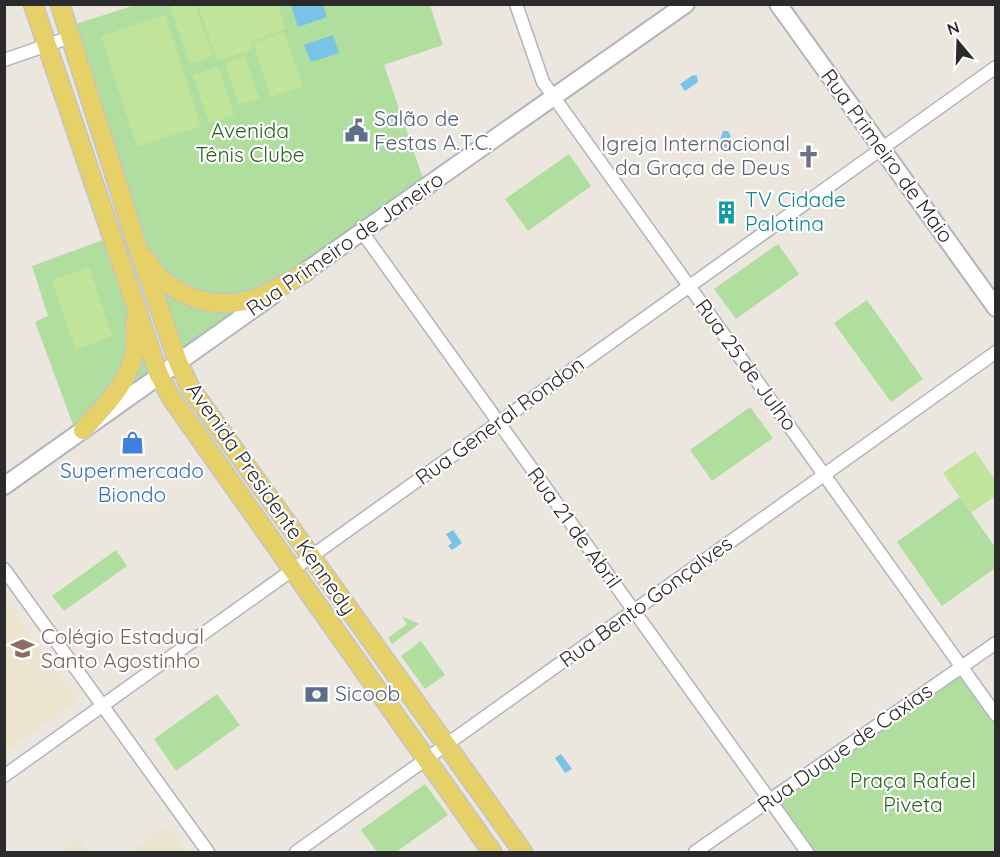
<svg xmlns="http://www.w3.org/2000/svg" width="1000" height="857" viewBox="0 0 1000 857" font-family="Quicksand,sans-serif">
	<rect width="100%" height="100%" fill="#ebe6de"/>
	<path fill="#ece4ce" d="M4 598 77 701 5 752H4Z
		M167 825 186 852H129Z
		M80 839 90 852H61Z"/>
	<path fill="#b0de9e" d="M135 5H430L443 45 384 65 426 187 276 289 210 302 150 264 67 27Z
		M569 154 591 186 528 231 505 199Z
		M108 238C118 268 142 335 127 364 117 384 89 411 75 430L35 322 48 316 32 266Z
		M778 244 799 274 736 319 714 289Z
		M153 275 173 292 252 305 181 355Z
		M867 300 923 379 891 402 834 323Z
		M140 332 156 374 100 415Z
		M750 407 773 438 712 481 690 450Z
		M960 497 995 547V568L942 606 897 542Z
		M116 550 127 566 64 611 52 596Z
		M402 616 419 624 392 644 388 638 407 624Z
		M421 641 445 675 425 689 401 656Z
		M961 667 995 715V852H807L769 800Z
		M217 694 240 725 176 771 154 739Z
		M425 784 448 815 396 852H377L361 830Z"/>
	<path fill="#c1e49b" d="M177 5H195L213 56 190 64 170 7Z
		M198 5H278L286 29 250 42 252 50 217 61Z
		M165 15 201 126 137 147 101 36Z
		M284 32 303 86 271 97 253 43Z
		M245 56 259 98 239 104 225 63Z
		M218 66 234 115 209 123 193 75Z
		M89 267 112 336 76 350 52 280Z
		M975 451 995 480V496L971 513 943 473Z"/>
	<path fill="#78c3e6" d="M291 5H323L327 17 298 27Z
		M333 35 339 53 311 62 304 45Z
		M693 75 697 76 698 82 685 91 680 84Z
		M723 131H728L731 136 727 149 718 147Z
		M453 530 462 543 452 550 448 546 452 543 446 534Z
		M561 754 572 769 565 773 555 758Z"/>
	<g fill="none" stroke-linecap="round" stroke-linejoin="round">
		<defs>
			<path id="street" d="M516 4 543 82 996 715
				M4 60 71 37
				M362 232 807 852
				M4 569 208 852
				M4 776 996 67
				M296 852 996 352
				M695 852 996 643"/>
			<path id="secondary" d="M778 4 996 308
				M296 278 686 4
				M4 486 273 295"/>
			<path id="primary" d="M33 4 159 375 172 399 492 852
				M60 4 135 239 178 362 191 389 523 852
				M147 260C168 296 213 311 252 299 271 294 289 281 306 272
				M83 430C112 398 142 370 135 322"/>
		</defs>
		<use href="#street" stroke="#b1b3bd" stroke-width="15"/>
		<use href="#secondary" stroke="#b1b3bd" stroke-width="20"/>
		<use href="#primary" stroke="#c4c4c4" stroke-width="21"/>
		<use href="#street" stroke="#fff" stroke-width="12"/>
		<use href="#secondary" stroke="#fff" stroke-width="16"/>
		<use href="#primary" stroke="#e6d068" stroke-width="18"/>
	</g>
	<defs>
		<symbol id="civic-bare" viewBox="-9 -9 18 18"><path d="M-.6-6.5H3V-4.5H.6V-3L4-1V1h2V6H-6V1h2V-1L-.6-3ZM-1.2 2.5V6h2.4V2.5Z" fill="#5c6f8a" stroke="#fff" stroke-width="2.5" paint-order="stroke"/></symbol>
		<symbol id="church-bare" viewBox="-9 -9 18 18"><path d="M-1.2-6h2.4v3.5h3.3v2.4h-3.3V6h-2.4V-.1h-3.3v-2.4h3.3Z" fill="#6b7280" stroke="#fff" stroke-width="2.5" paint-order="stroke"/></symbol>
		<symbol id="building-bare" viewBox="-9 -9 18 18"><path d="M-4-6H4V6H1V3H-1V6H-4ZM-2.5-4.3h1.7v1.8h-1.7ZM.8-4.3h1.7v1.8H.8ZM-2.5-1h1.7V.8h-1.7ZM.8-1h1.7V.8H.8Z" fill="#0f9aa8" stroke="#fff" stroke-width="2.5" paint-order="stroke"/></symbol>
		<symbol id="shop-bare" viewBox="-9 -9 18 18"><path d="M-5-2.5h2.3a2.7 3.5 0 0 1 5.4 0H5L5.5 6h-11ZM-1.5-2.5h3a1.5 2.3 0 0 0-3 0Z" fill="#3f7fe0" stroke="#fff" stroke-width="2.5" paint-order="stroke"/></symbol>
		<symbol id="university-bare" viewBox="-9 -9 18 18"><path d="M0-5L7-2L0 1L-7-2ZM-4 1L0 2.5L4 1V4Q0 6-4 4Z" fill="#8d6e63" stroke="#fff" stroke-width="2.5" paint-order="stroke"/></symbol>
		<symbol id="bank-bare" viewBox="-9 -9 18 18"><path d="M-6-4H6V4H-6ZM0-2.3a2.3 2.3 0 1 0 0 4.6a2.3 2.3 0 1 0 0-4.6Z" fill="#5c6f8a" stroke="#fff" stroke-width="2.5" paint-order="stroke"/></symbol>
	</defs>
	<g fill-rule="evenodd">
		<use href="#civic-bare" x="340" y="114" width="33" height="33"/>
		<use href="#church-bare" x="792" y="140" width="33" height="33"/>
		<use href="#building-bare" x="710" y="196" width="33" height="33"/>
		<use href="#shop-bare" x="116" y="426" width="33" height="33"/>
		<use href="#university-bare" x="6" y="632" width="33" height="33"/>
		<use href="#bank-bare" x="300" y="678" width="33" height="33"/>
	</g>
	<g text-anchor="middle" stroke-width="4.5" stroke-linejoin="round" paint-order="stroke">
		<g font-size="21" fill="#4e5e75" stroke="#fff" text-anchor="start">
			<text x="374" y="126">Salão de<tspan x="374" dy="24">Festas A.T.C.</tspan></text>
			<text x="335" y="701">Sicoob</text>
		</g>
		<g font-size="21" fill="#2a6320" stroke="#fff">
			<text x="250" y="138">Avenida<tspan x="250" dy="24">Tênis Clube</tspan></text>
			<text x="913" y="788">Praça Rafael<tspan x="913" dy="24">Piveta</tspan></text>
		</g>
		<g font-size="21" fill="#5b616d" stroke="#fff" text-anchor="end">
			<text x="790" y="151">Igreja Internacional<tspan x="790" dy="24">da Graça de Deus</tspan></text>
		</g>
		<g font-size="21" fill="#2b2b2b" stroke="#fff">
			<text transform="translate(887 156) rotate(54)" y="7">Rua Primeiro de Maio</text>
			<text transform="translate(345 244) rotate(-35)" y="7">Rua Primeiro de Janeiro</text>
			<text transform="translate(746 365) rotate(54)" y="7">Rua 25 de Julho</text>
			<text transform="translate(500 421) rotate(-36)" y="7">Rua General Rondon</text>
			<text transform="translate(271 499) rotate(55)" y="7">Avenida Presidente Kennedy</text>
			<text transform="translate(574 528) rotate(54)" y="7">Rua 21 de Abril</text>
			<text transform="translate(646 602) rotate(-36)" y="7">Rua Bento Gonçalves</text>
			<text transform="translate(845 748) rotate(-35)" y="7">Rua Duque de Caxias</text>
		</g>
		<g font-size="21" fill="#0d838f" stroke="#fff" text-anchor="start">
			<text x="745" y="207">TV Cidade<tspan x="745" dy="24">Palotina</tspan></text>
		</g>
		<g font-size="21" fill="#366cbe" stroke="#fff">
			<text x="132" y="478">Supermercado<tspan x="132" dy="24">Biondo</tspan></text>
		</g>
		<g font-size="21" fill="#785e54" stroke="#fff" text-anchor="start">
			<text x="41" y="644">Colégio Estadual<tspan x="41" dy="24">Santo Agostinho</tspan></text>
		</g>
	</g>
	<rect width="1000" height="857" fill="none" stroke="#2b2b2b" stroke-width="12"/>
	<g transform="translate(958 42) rotate(341)" stroke="#ffffff" stroke-width="4.5" paint-order="stroke">
	<path d="M0-4.5L10 22L0 15L-10 22Z" fill="#2b2b2b"/>
	<text y="-9" font-size="16" font-weight="bold" text-anchor="middle" fill="#2b2b2b">N</text>
	</g>
</svg>
